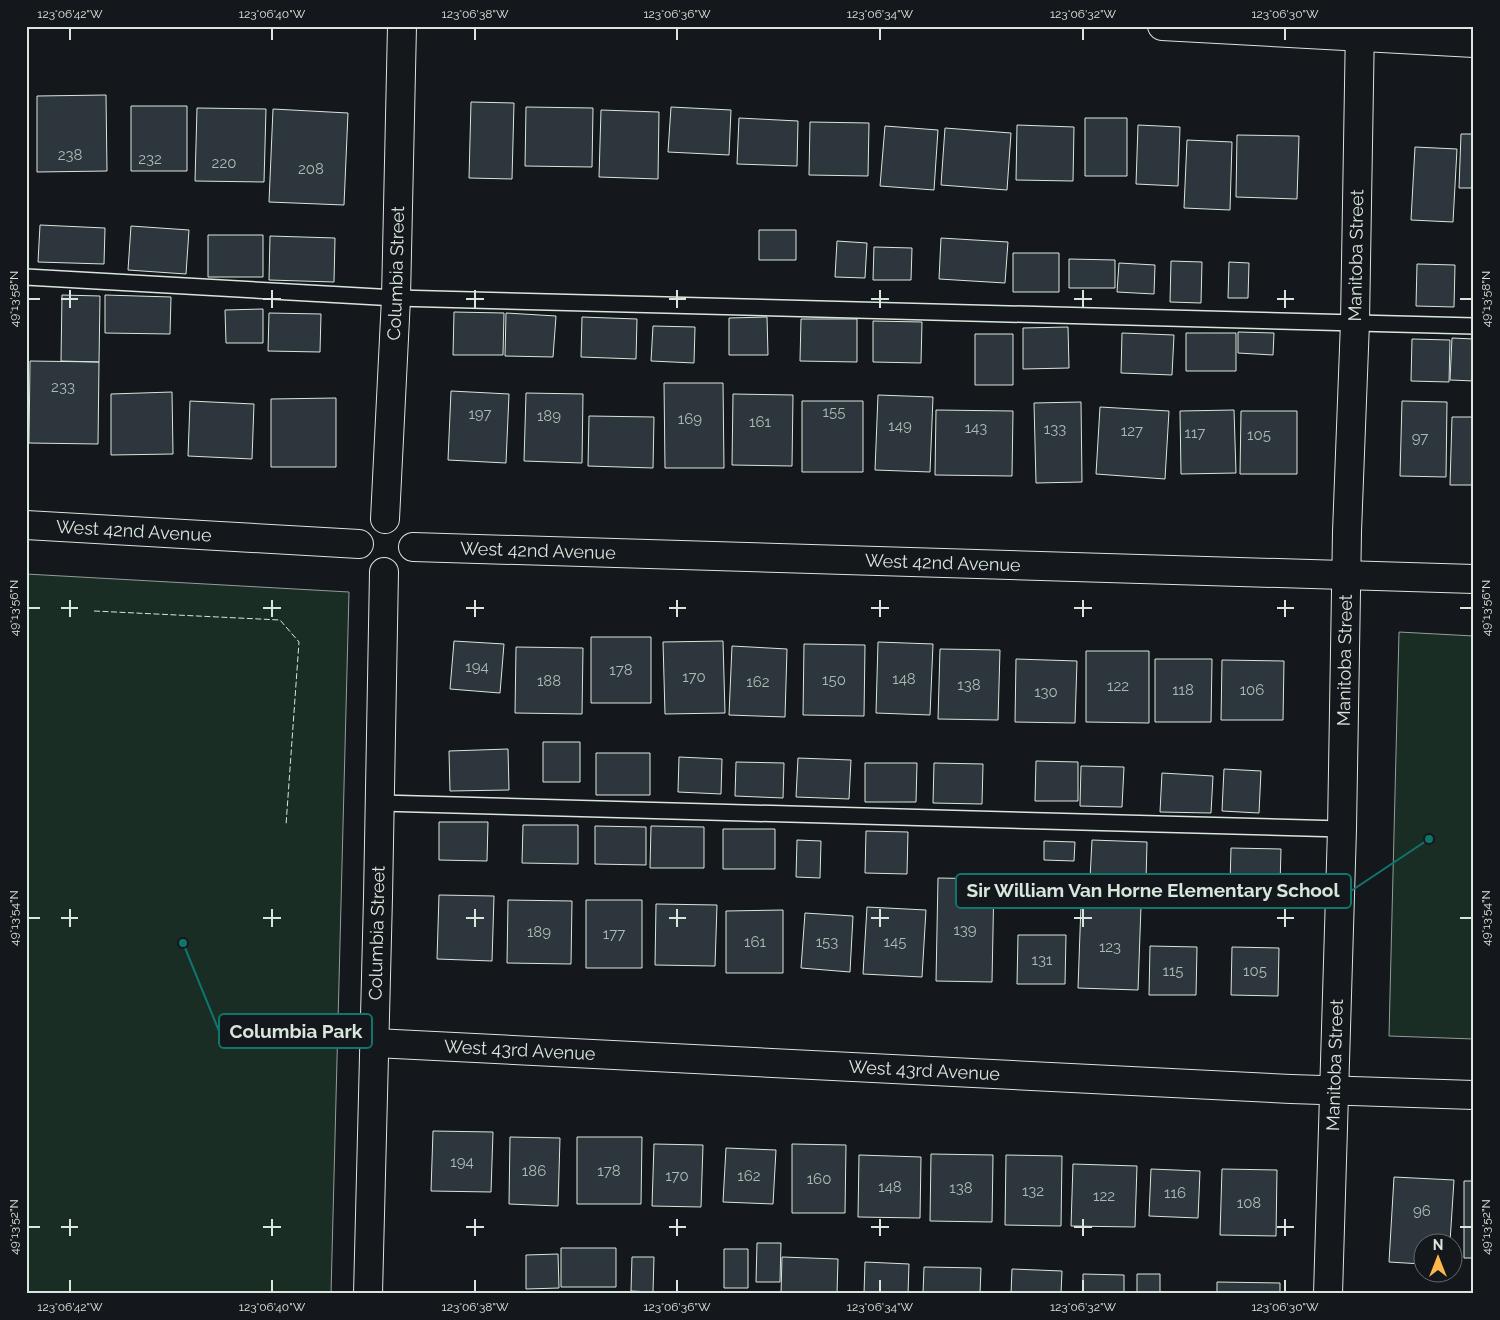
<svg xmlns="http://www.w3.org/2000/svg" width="1500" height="1320" viewBox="0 0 1500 1320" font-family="Raleway,sans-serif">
	<rect width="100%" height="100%" fill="#14181c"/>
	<path fill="#1a2d24" stroke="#939e99" d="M26 574 349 592 331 1294H26Z
		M1399 632 1474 636V1039L1389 1036Z"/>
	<path fill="#2c363c" stroke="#d8e6dc" d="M106 95 107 171 37 172V96Z
		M471 102 514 103 512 179 469 178Z
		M131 106H187V171H131Z
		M526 107 593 108 592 167 525 166Z
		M671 107 731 110 729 155 668 152Z
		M197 108 266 109 264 182 195 181Z
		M273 109 348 113 344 205 269 202Z
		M601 110 659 112 658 179 599 177Z
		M739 118 798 121 797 166 737 164Z
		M1085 118H1127V176H1085Z
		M810 122 869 123 868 176 809 175Z
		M1017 125 1074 127 1073 181 1016 180Z
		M1138 125 1180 127 1178 186 1136 184Z
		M885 126 938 130 934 190 880 186Z
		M945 128 1011 133 1007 190 941 185Z
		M1461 134H1474V188H1459Z
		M1237 135 1299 136 1297 199 1236 197Z
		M1187 140 1232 142 1230 210 1184 208Z
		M1415 147 1457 149 1453 222 1411 220Z
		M40 225 105 228 104 264 38 262Z
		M131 226 189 230 186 274 128 270Z
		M759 230H796V260H759Z
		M208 235H263V277H208Z
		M270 236 335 238 334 282 269 280Z
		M941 238 1008 242 1005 283 939 279Z
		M837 241 867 243 865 278 835 277Z
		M874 247 912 248 911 280H873Z
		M1013 253H1059V292H1013Z
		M1069 259 1115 260V288H1069Z
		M1171 261 1202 262 1201 303 1170 302Z
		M1229 262 1249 263 1248 298H1228Z
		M1119 263 1155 265 1154 294 1117 292Z
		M1417 264 1455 265 1454 307 1416 306Z
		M62 295 100 296 99 362 61 361Z
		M105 295 171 297 170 334 105 333Z
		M263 309V343H226L225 310Z
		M454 312 504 313 503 355H453Z
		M269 313 321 314 320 352 268 351Z
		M506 313 556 316 553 357 505 356Z
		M582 317 637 319 636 359 581 357Z
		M767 317 768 355H729V318Z
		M801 319H857V362L800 361Z
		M873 321 922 322 921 363 873 362Z
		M653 326 695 327 694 363 651 361Z
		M1068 327 1069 368 1023 369V328Z
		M1238 332 1274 333 1273 355 1238 353Z
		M1122 333 1174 335 1172 375 1121 373Z
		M1186 333H1236V371H1186Z
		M975 334H1013V385H975Z
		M1452 338 1474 339V381L1450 380Z
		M1412 339 1450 340 1449 382 1411 381Z
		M30 361 99 362 98 444 29 443Z
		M664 383H723L724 468H665Z
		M451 391 509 394 506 463 448 460Z
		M172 392 173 454 111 455V394Z
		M526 393 583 394 582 463 524 461Z
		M733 394 793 395 792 466 732 465Z
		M878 395 933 397 930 472 875 470Z
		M336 398V467H271V399Z
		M190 401 254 404 252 459 188 456Z
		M802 401H863V472H802Z
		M1402 401 1447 402 1446 477 1400 476Z
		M1081 402 1082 482 1036 483 1034 403Z
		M1100 407 1169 411 1165 479 1096 474Z
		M936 410 1013 411 1012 476 935 475Z
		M1234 410 1236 473 1181 474 1180 411Z
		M1241 411H1297V474H1240Z
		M589 416 654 417 653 468 588 466Z
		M1452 417H1474V485H1450Z
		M591 637H651V703H591Z
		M454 641 504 644 500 693 450 689Z
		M723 641 725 713 665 714 663 642Z
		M878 642 933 644 930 715 876 713Z
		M804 644 865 645 864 716 803 715Z
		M732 646 787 649 785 717 729 715Z
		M516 647 583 648 582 714 515 713Z
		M940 649 1000 650 998 720 938 719Z
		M1086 651H1149V723L1086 722Z
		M1016 659 1077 661 1075 723 1015 722Z
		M1155 659H1212L1211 722H1155Z
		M1222 660 1284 661 1283 720H1221Z
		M543 742H580V782H543Z
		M508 749 509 790 450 791 449 751Z
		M596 753H650V795H596Z
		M679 757 722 759 721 794 678 792Z
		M798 758 851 760 849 799 796 797Z
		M1036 761 1078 762V801H1035Z
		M736 762 784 763 783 798 735 796Z
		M865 763H917L916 802H865Z
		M934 763 983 764 982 804 933 803Z
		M1081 766 1124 767 1122 807 1080 806Z
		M1224 769 1261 771 1259 813 1222 811Z
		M1162 773 1213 776 1211 813 1160 812Z
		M439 822H488L487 861 439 860Z
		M523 825H578V864L522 863Z
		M595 826 646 827V865L595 864Z
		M651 826 704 827V868H650Z
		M723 829H775V869H723Z
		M866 831 908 832 907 874 865 873Z
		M797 840 821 841 820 878 796 877Z
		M1092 840 1147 842 1146 881 1090 879Z
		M1044 841 1075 842 1074 861 1044 860Z
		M1231 848 1281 849 1280 886 1230 885Z
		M938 878 994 879 992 982 936 981Z
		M439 895 494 896 492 961 437 959Z
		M508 900 572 901 571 964 507 963Z
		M586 900H642V968H586Z
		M656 904 717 905 715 966 655 965Z
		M1081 904 1141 906 1138 990 1078 988Z
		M867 907 926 910 922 977 863 974Z
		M783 910V973H726V911Z
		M805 913 853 916 850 972 801 968Z
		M1018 935H1066L1065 984H1017Z
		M1150 946 1197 947 1196 995H1149Z
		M1232 947 1279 948 1278 996 1231 995Z
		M433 1131 493 1132 491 1192 431 1191Z
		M510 1137 560 1138 558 1206 509 1204Z
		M577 1137H642L641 1204H577Z
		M654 1144 703 1145 701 1207 652 1206Z
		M792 1144 846 1145 845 1213H792Z
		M726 1148 776 1150 773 1204 723 1202Z
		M931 1154 993 1155 992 1222 930 1221Z
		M859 1155 921 1157 920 1218 858 1217Z
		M1006 1155 1062 1156 1061 1226 1005 1225Z
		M1073 1164 1137 1166 1135 1227 1071 1226Z
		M1151 1169 1200 1171 1198 1218 1149 1216Z
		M1222 1169 1277 1170 1276 1236 1220 1235Z
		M1394 1177 1454 1180 1450 1242H1422V1264L1389 1262Z
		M1464 1181H1474V1258H1464Z
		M757 1243H781L780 1282H756Z
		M561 1248H616V1287H561Z
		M724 1249H748V1288H724Z
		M558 1254 559 1288 526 1289V1255Z
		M632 1257H654L653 1292 631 1291Z
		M782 1257 838 1259 837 1294H781Z
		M865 1262 909 1264 908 1294H864Z
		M924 1267 981 1268 980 1294H923Z
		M1012 1269 1062 1271 1061 1294H1011Z
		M1083 1274 1124 1275V1294H1083Z
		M1137 1274H1160V1294H1137Z
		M1217 1282 1280 1283V1294H1217Z"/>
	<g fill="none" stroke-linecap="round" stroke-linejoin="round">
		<defs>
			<path id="lane" d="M26 277 396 298 1474 326
				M380 803 1342 829"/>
			<g id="street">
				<path id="s1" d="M385 519 396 298 402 26"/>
				<path id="s2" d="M26 525 359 544"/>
				<path id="s3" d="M413 547 1474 579"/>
				<path id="s4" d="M375 1043 1291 1089 1474 1095"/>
				<path id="s5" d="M368 1294 378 897 384 572"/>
				<path id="s6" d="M1328 1294 1342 829 1347 532 1355 322 1360 26"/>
			</g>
			<path id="secondary" d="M1162 26 1474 43"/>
		</defs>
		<use href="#lane" stroke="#d8e6dc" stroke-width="18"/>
		<use href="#street" stroke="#d8e6dc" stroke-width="30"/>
		<use href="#secondary" stroke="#d8e6dc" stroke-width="30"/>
		<use href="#lane" stroke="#14181c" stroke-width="15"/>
		<use href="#street" stroke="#14181c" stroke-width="28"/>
		<use href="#secondary" stroke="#14181c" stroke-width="28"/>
		<path stroke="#d8e6dc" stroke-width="1" stroke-dasharray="6 2.5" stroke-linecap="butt" d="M94 611 280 620 299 642 286 825"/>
	</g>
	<path fill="none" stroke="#d8e6dc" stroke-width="2" d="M70 28V40M272 28V40M475 28V40M677 28V40M880 28V40M1083 28V40M1285 28V40M70 290V308M272 290V308M475 290V308M677 290V308M880 290V308M1083 290V308M1285 290V308M28 299H40M61 299H78M263 299H281M466 299H484M669 299H686M871 299H889M1074 299H1092M1277 299H1294M1460 299H1472M70 600V617M272 600V617M475 600V617M677 600V617M880 600V617M1083 600V617M1285 600V617M28 608H40M61 608H78M263 608H281M466 608H484M669 608H686M871 608H889M1074 608H1092M1277 608H1294M1460 608H1472M70 909V927M272 909V927M475 909V927M677 909V927M880 909V927M1083 909V927M1285 909V927M28 918H40M61 918H78M263 918H281M466 918H484M669 918H686M871 918H889M1074 918H1092M1277 918H1294M1460 918H1472M70 1219V1236M272 1219V1236M475 1219V1236M677 1219V1236M880 1219V1236M1083 1219V1236M1285 1219V1236M28 1227H40M61 1227H78M263 1227H281M466 1227H484M669 1227H686M871 1227H889M1074 1227H1092M1277 1227H1294M1460 1227H1472M70 1280V1292M272 1280V1292M475 1280V1292M677 1280V1292M880 1280V1292M1083 1280V1292M1285 1280V1292"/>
	<g text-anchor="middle" stroke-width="4" stroke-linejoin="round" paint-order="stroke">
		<g font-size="15" fill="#adbab4">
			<text x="70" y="160">238</text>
			<text x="150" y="164">232</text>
			<text x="224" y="168">220</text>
			<text x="311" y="174">208</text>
			<text x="63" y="392">233</text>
			<text x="834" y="417">155</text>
			<text x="480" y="419">197</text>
			<text x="549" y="421">189</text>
			<text x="690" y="424">169</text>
			<text x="760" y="427">161</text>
			<text x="900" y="431">149</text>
			<text x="976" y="433">143</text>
			<text x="1055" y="434">133</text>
			<text x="1132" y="436">127</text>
			<text x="1195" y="438">117</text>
			<text x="1259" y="440">105</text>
			<text x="1420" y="443">97</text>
			<text x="477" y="672">194</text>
			<text x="621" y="675">178</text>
			<text x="694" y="682">170</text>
			<text x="904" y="684">148</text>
			<text x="834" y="685">150</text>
			<text x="549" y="686">188</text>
			<text x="758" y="687">162</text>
			<text x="969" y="690">138</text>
			<text x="1118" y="691">122</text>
			<text x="1183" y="695">118</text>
			<text x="1252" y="695">106</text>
			<text x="1046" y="697">130</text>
			<text x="965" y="935">139</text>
			<text x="539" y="937">189</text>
			<text x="614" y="939">177</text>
			<text x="755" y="947">161</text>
			<text x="827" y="947">153</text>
			<text x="895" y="947">145</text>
			<text x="1110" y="952">123</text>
			<text x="1042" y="965">131</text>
			<text x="1173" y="976">115</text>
			<text x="1255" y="976">105</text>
			<text x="462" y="1167">194</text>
			<text x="534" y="1176">186</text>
			<text x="609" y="1176">178</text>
			<text x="677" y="1181">170</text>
			<text x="749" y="1181">162</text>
			<text x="819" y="1184">160</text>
			<text x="890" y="1192">148</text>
			<text x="961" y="1193">138</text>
			<text x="1033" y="1196">132</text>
			<text x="1175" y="1198">116</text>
			<text x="1104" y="1201">122</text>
			<text x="1249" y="1208">108</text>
			<text x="1422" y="1216">96</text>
		</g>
		<g font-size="18" fill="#d8e6dc" stroke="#14181c">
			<text dy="6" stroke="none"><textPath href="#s6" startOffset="1039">Manitoba Street</textPath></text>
			<text dy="6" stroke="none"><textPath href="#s1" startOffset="246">Columbia Street</textPath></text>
			<text dy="6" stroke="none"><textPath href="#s2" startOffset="108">West 42nd Avenue</textPath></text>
			<text dy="6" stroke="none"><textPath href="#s3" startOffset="125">West 42nd Avenue</textPath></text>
			<text dy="6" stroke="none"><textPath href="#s3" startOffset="530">West 42nd Avenue</textPath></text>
			<text dy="6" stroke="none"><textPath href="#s6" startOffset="634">Manitoba Street</textPath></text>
			<text dy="6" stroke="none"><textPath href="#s5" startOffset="361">Columbia Street</textPath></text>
			<text dy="6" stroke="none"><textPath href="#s4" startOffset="145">West 43rd Avenue</textPath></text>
			<text dy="6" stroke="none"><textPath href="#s6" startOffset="229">Manitoba Street</textPath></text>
			<text dy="6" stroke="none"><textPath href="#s4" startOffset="550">West 43rd Avenue</textPath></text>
		</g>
	</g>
	<path fill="none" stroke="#0f766e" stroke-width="2" d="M1429 839L1351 891M183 943L219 1031"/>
	<g fill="#0f766e" stroke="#14181c" stroke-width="2">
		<circle cx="1429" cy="839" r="5"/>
		<circle cx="183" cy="943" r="5"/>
	</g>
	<g fill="#14181c" stroke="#0f766e" stroke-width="2">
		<rect x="956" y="874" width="395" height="34" rx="5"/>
		<rect x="219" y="1014" width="153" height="34" rx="5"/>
	</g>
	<g font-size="19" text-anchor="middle" font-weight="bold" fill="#d8e6dc">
		<text x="1153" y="897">Sir William Van Horne Elementary School</text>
		<text x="296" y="1038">Columbia Park</text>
	</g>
	<rect width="1500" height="1320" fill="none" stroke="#14181c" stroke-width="55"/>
	<g transform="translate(1438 1258)"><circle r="24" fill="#14181c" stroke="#626a69"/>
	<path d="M0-4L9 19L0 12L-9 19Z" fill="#ffb74d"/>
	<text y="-8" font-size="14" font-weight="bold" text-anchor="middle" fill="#d8e6dc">N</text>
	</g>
	<rect x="28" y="28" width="1444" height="1264" fill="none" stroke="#d8e6dc" stroke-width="2"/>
	<g font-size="12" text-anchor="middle" fill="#d8e6dc">
		<text x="70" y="18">123°06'42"W</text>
		<text x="272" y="18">123°06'40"W</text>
		<text x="475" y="18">123°06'38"W</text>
		<text x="677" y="18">123°06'36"W</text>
		<text x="880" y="18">123°06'34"W</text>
		<text x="1083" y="18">123°06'32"W</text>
		<text x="1285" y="18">123°06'30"W</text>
		<text transform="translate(14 299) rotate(-90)" y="4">49°13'58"N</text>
		<text transform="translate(1486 299) rotate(-90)" y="4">49°13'58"N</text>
		<text transform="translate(14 608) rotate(-90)" y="4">49°13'56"N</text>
		<text transform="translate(1486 608) rotate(-90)" y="4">49°13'56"N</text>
		<text transform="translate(14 918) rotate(-90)" y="4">49°13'54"N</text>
		<text transform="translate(1486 918) rotate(-90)" y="4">49°13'54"N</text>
		<text transform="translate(14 1227) rotate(-90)" y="4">49°13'52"N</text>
		<text transform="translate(1486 1227) rotate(-90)" y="4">49°13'52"N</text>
		<text x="70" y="1311">123°06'42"W</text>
		<text x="272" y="1311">123°06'40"W</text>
		<text x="475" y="1311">123°06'38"W</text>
		<text x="677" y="1311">123°06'36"W</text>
		<text x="880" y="1311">123°06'34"W</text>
		<text x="1083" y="1311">123°06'32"W</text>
		<text x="1285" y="1311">123°06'30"W</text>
	</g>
</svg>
